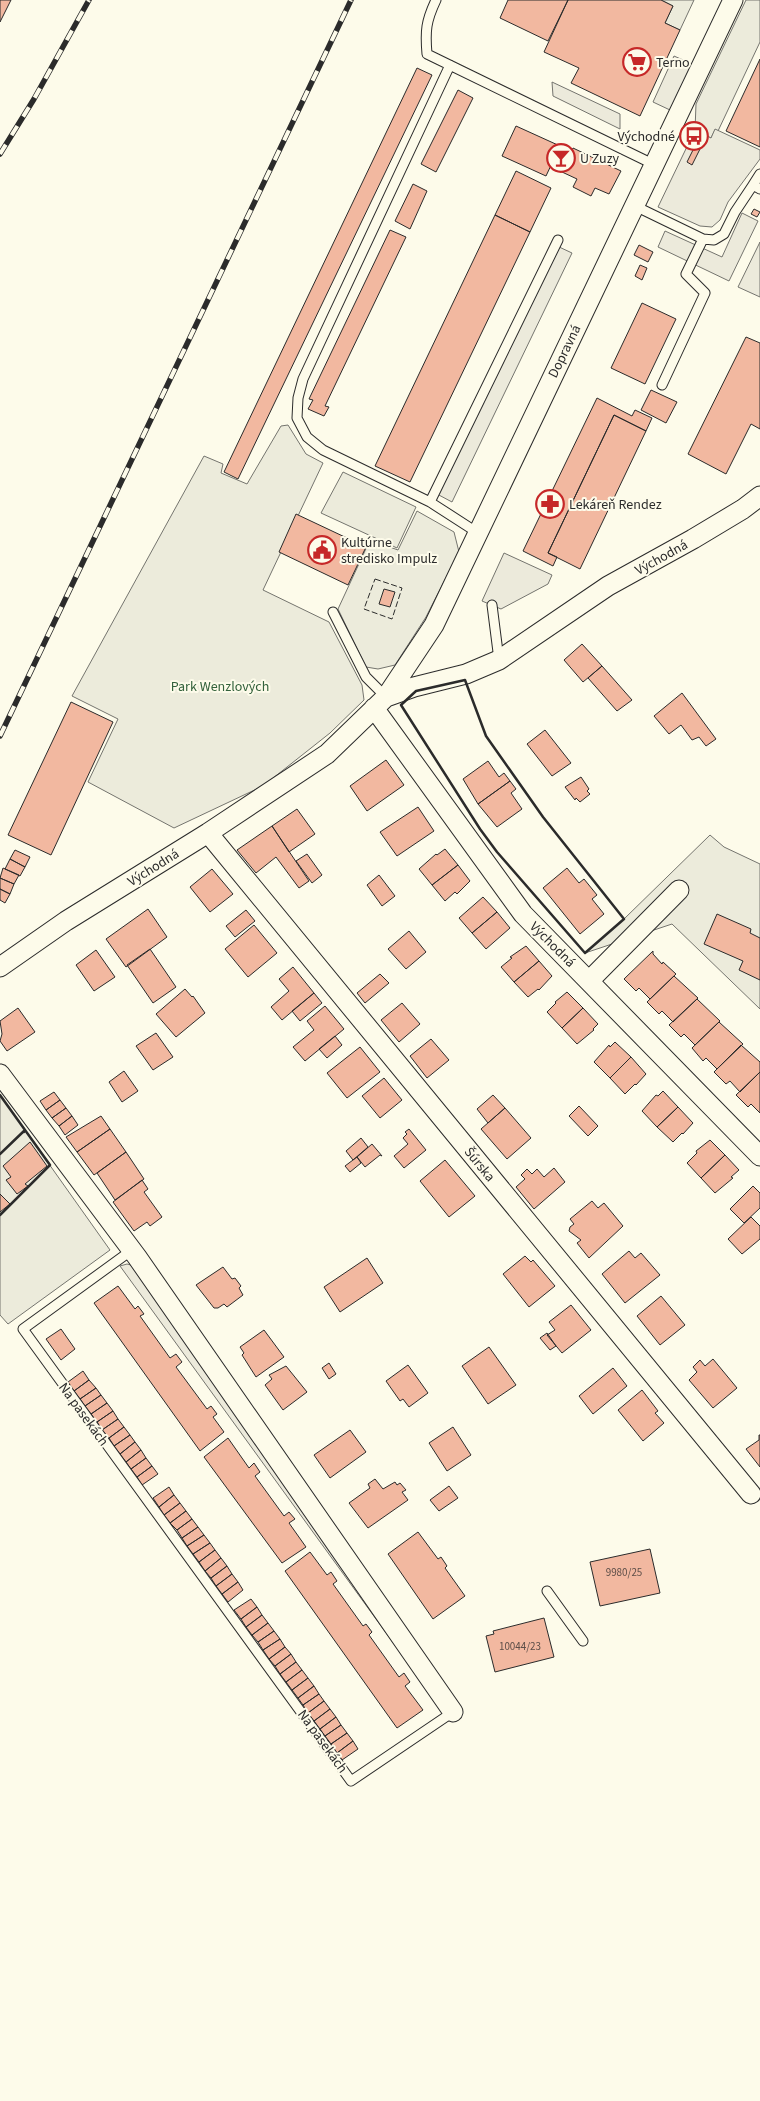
<svg xmlns="http://www.w3.org/2000/svg" width="760" height="2101" viewBox="0 0 760 2101" font-family="'Source Sans 3',sans-serif">
	<rect width="100%" height="100%" fill="#fdfbea"/>
	<path fill="#ecebdb" stroke="#74746e" d="M661 0H694L680 30 665 23 673 6Z
		M746 0H760V42L718 131 715 130 711 138 695 130 696 104Z
		M288 425 306 454 323 463 263 590 329 622 362 685 364 700 330 733 263 786 174 828 88 782 118 719 72 696 204 456 223 464 221 473 247 484 281 426Z
		M343 472 416 507 397 548 321 513Z
		M417 511 454 532 459 552 426 617 395 665 378 669 366 667 338 609 370 540 398 550Z
		M710 835 724 847 760 864V1009L672 924 585 953 624 919Z
		M0 1095 110 1250 8 1324 0 1315Z"/>
	<path fill="#eceadb" stroke="#74746e" d="M674 56 692 64 670 110 653 102Z
		M552 82 620 114V129L553 96Z
		M715 129 760 150V159L728 202 720 220 712 227 700 226 658 207 695 130 711 138Z
		M742 213 758 221 729 281 658 247 665 231 722 257Z
		M760 242V297L738 287Z
		M557 246 572 253 452 502 437 494Z
		M504 553 552 575 548 584 501 609 482 601Z
		M127 1264 131 1265 445 1697 442 1710 120 1266Z"/>
	<path fill="#f2b8a0" stroke="#2b2b2b" d="M0 0H11L0 22Z
		M508 0H568L548 41 500 18Z
		M568 0H661L673 6 665 23 680 30 640 116 571 83 579 68 544 52Z
		M760 59V147L726 131Z
		M417 68 432 75 238 479 224 472Z
		M458 90 473 98 436 172 421 164Z
		M516 126 560 146 546 176 502 156Z
		M561 145 572 150 562 171 551 166Z
		M695 146 700 149 692 165 687 162Z
		M573 148 621 171 609 194 595 188 591 196 573 187 577 179 562 172Z
		M516 171 551 188 530 232 495 215Z
		M413 184 427 191 410 229 395 221Z
		M754 209 760 212 757 217 751 214Z
		M495 215 530 232 410 482 375 466Z
		M390 230 406 237 325 406 329 407 324 416 308 409 313 400 309 399Z
		M639 245 653 252 648 262 634 255Z
		M640 265 647 268 642 280 635 276Z
		M642 303 676 319 645 384 611 368Z
		M746 337 760 343V429L751 424 726 474 688 454Z
		M651 390 677 402 666 423 641 410Z
		M597 398 632 416 635 410 652 418 646 431 614 415 548 553 557 557 553 566 523 551Z
		M614 415 646 431 580 569 548 553Z
		M296 514 366 547 348 585 279 552Z
		M384 589 395 592 390 607 379 604Z
		M582 644 602 666 583 682 564 660Z
		M602 666 632 700 617 711 588 678Z
		M682 693 716 739 706 746 699 737 692 740 681 725 669 734 654 716Z
		M71 702 113 722 51 855 8 835Z
		M545 730 571 763 552 776 527 744Z
		M386 760 404 785 367 811 350 786Z
		M488 761 499 777 504 773 510 781 478 804 463 779Z
		M581 777 589 789 587 791 590 794 580 802 576 798 575 800 565 787Z
		M510 781 516 789 511 793 522 809 497 827 478 804Z
		M418 807 434 831 397 856 380 832Z
		M297 809 315 834 289 852 272 826Z
		M272 826 309 881 299 888 276 857 256 873 237 850Z
		M445 849 458 865 432 885 419 869 436 854 437 855Z
		M15 850 30 857 25 867 10 859Z
		M307 854 322 875 312 883 296 861Z
		M10 859 25 867 20 876 5 869Z
		M458 865 470 881 457 894 455 892 445 901 432 885Z
		M3 868 19 875 14 884 0 878Z
		M567 868 579 883 584 879 597 895 592 899 604 914 580 934 543 888Z
		M212 869 233 894 210 912 190 887Z
		M379 875 395 896 382 906 367 885Z
		M0 878 14 884 10 894 0 889Z
		M0 889 10 894 5 903 0 900Z
		M483 897 497 912 472 933 459 918Z
		M148 909 167 937 126 967 106 939Z
		M246 910 255 921 235 937 226 926Z
		M497 912 510 928 486 949 472 933Z
		M717 914 751 929 750 933 760 938V980L739 970 743 961 704 944Z
		M254 925 277 953 248 977 225 949Z
		M409 931 426 952 406 969 388 949Z
		M526 946 539 961 514 982 501 967 512 958 510 957Z
		M150 949 176 987 153 1003 127 965Z
		M96 950 115 977 94 991 76 965Z
		M653 951V954L662 964 663 962 676 974 650 999 639 988 636 991 624 979Z
		M539 961 552 976 539 990 538 989 528 997 514 982Z
		M293 967 314 993 282 1020 271 1007 289 991 279 979Z
		M380 974 389 983 365 1003 357 993Z
		M674 976 698 998 673 1022 662 1011 659 1014 647 1002Z
		M185 989 192 997 193 996 205 1013 176 1037 156 1014Z
		M567 992 583 1008 562 1028 547 1012 556 1003 555 1002Z
		M314 993 322 1003 300 1021 292 1011Z
		M697 999 720 1021 695 1045 684 1034 681 1037 669 1025Z
		M402 1003 420 1024 399 1042 381 1020Z
		M325 1006 344 1029 305 1061 293 1047 314 1030 307 1021Z
		M18 1008 35 1032 7 1051 0 1041 2 1034 0 1021Z
		M583 1008 598 1024 593 1029 594 1030 577 1044 562 1028Z
		M719 1022 743 1044 717 1069 706 1058 703 1061 692 1048Z
		M156 1033 173 1057 153 1070 136 1046Z
		M335 1036 342 1045 327 1058 319 1049Z
		M431 1039 449 1060 427 1078 410 1056Z
		M615 1042 631 1057 610 1078 594 1062 609 1045 610 1047Z
		M741 1045 760 1062V1072L740 1092 730 1081 726 1084 714 1072Z
		M360 1047 380 1072 347 1098 327 1073Z
		M631 1057 646 1074 636 1085 635 1084 625 1094 610 1078Z
		M124 1071 138 1091 122 1102 109 1082Z
		M760 1072V1113L751 1104 748 1107 736 1095Z
		M384 1078 402 1100 380 1118 362 1096Z
		M663 1091 678 1107 657 1127 642 1111 656 1095 658 1096Z
		M54 1092 60 1100 46 1110 40 1101Z
		M493 1095 505 1108 488 1123 477 1109Z
		M60 1100 66 1108 52 1118 46 1110Z
		M579 1106 598 1126 588 1136 569 1116Z
		M678 1107 693 1123 683 1134 682 1133 673 1142 657 1127Z
		M66 1108 72 1116 59 1126 52 1118Z
		M505 1108 531 1138 507 1159 481 1129Z
		M72 1116 78 1125 65 1135 59 1126Z
		M101 1116 110 1129 77 1152 66 1137Z
		M110 1129 126 1152 94 1175 77 1152Z
		M409 1129 426 1150 404 1168 394 1156 408 1144 403 1138 407 1134 405 1132Z
		M361 1138 368 1147 353 1160 346 1151Z
		M710 1140 725 1155 701 1178 687 1163 697 1153 696 1151Z
		M30 1142 47 1166 25 1184 28 1186 17 1194 6 1180 11 1177 3 1166Z
		M372 1144 382 1156 380 1155 365 1167 357 1157Z
		M126 1152 144 1179 115 1200 97 1173Z
		M725 1155 739 1170 731 1177 733 1178 715 1193 701 1178Z
		M357 1157 361 1163 350 1172 345 1166Z
		M445 1160 475 1196 449 1217 420 1181Z
		M554 1168 565 1182 534 1209 516 1187 525 1179 521 1175 527 1169 532 1174 537 1169 544 1177Z
		M142 1180 148 1189 144 1192 162 1217 150 1226 147 1222 134 1231 113 1202Z
		M753 1186 760 1193V1208L744 1223 730 1209Z
		M0 1194 10 1204 0 1212Z
		M592 1201 598 1208 604 1203 623 1226 589 1258 577 1243 581 1240 569 1231 570 1227 574 1224 570 1219Z
		M751 1217 760 1226V1239L742 1254 728 1239Z
		M629 1251 635 1258 641 1253 660 1275 625 1303 602 1274Z
		M525 1256 531 1262 533 1260 555 1286 529 1307 503 1274Z
		M367 1258 383 1283 340 1312 324 1287Z
		M223 1267 232 1279 235 1278 241 1286 239 1288 243 1295 227 1307 224 1304 218 1308H214L196 1285Z
		M118 1286 135 1309 138 1306 144 1314 140 1316 170 1358 176 1354 182 1362 176 1367 207 1409 211 1406 217 1414 213 1417 224 1432 200 1451 94 1303Z
		M661 1296 685 1325 660 1345 637 1316Z
		M571 1305 591 1330 562 1353 547 1335 555 1330 549 1322Z
		M61 1329 75 1349 61 1360 46 1339Z
		M264 1330 284 1357 256 1377 242 1355 244 1353 240 1347Z
		M547 1333 556 1346 550 1350 540 1338Z
		M489 1347 516 1385 488 1404 462 1366Z
		M713 1359 737 1388 713 1408 689 1380 697 1372 693 1367 700 1360 705 1366Z
		M329 1363 336 1374 329 1379 322 1368Z
		M408 1365 428 1393 409 1407 403 1399 400 1401 386 1381Z
		M286 1366 307 1392 283 1410 265 1385 272 1379 269 1375Z
		M613 1368 627 1386 593 1414 579 1396Z
		M83 1371 89 1380 74 1391 68 1382Z
		M89 1380 96 1388 80 1399 74 1391Z
		M96 1388 101 1395 85 1406 80 1399Z
		M642 1390 658 1411 655 1413 664 1423 643 1441 618 1410Z
		M101 1395 107 1403 91 1414 85 1406Z
		M107 1403 113 1411 97 1422 91 1414Z
		M113 1411 118 1419 102 1430 97 1422Z
		M118 1419 124 1427 109 1438 102 1430Z
		M124 1427 130 1435 114 1446 109 1438Z
		M453 1427 471 1455 447 1471 429 1443Z
		M350 1430 366 1452 330 1478 314 1455Z
		M130 1435 135 1442 120 1454 114 1446Z
		M759 1435H760V1467L746 1449 759 1440Z
		M228 1438 249 1468 254 1463 260 1472 255 1476 284 1516 289 1512 295 1519 289 1523 306 1547 282 1563 204 1457Z
		M135 1442 141 1450 126 1462 120 1454Z
		M141 1450 146 1458 131 1469 126 1462Z
		M146 1458 152 1466 137 1477 131 1469Z
		M152 1466 158 1474 142 1485 137 1477Z
		M375 1479 383 1489 395 1482 397 1485 400 1483 406 1490 402 1492 408 1500 368 1528 349 1503 370 1488 368 1484Z
		M449 1486 458 1498 439 1511 430 1500Z
		M169 1487 174 1495 159 1507 153 1498Z
		M174 1495 180 1503 164 1515 159 1507Z
		M180 1503 186 1511 170 1523 164 1515Z
		M186 1511 192 1519 177 1530 170 1523Z
		M192 1519 198 1527 182 1538 177 1530Z
		M198 1527 204 1535 187 1546 182 1538Z
		M418 1532 438 1559 441 1557 447 1566 445 1568 465 1596 433 1619 388 1554Z
		M204 1535 210 1543 193 1554 187 1546Z
		M210 1543 215 1550 199 1562 193 1554Z
		M650 1549 660 1593 600 1606 590 1562Z
		M215 1550 221 1558 205 1571 199 1562Z
		M310 1552 327 1575 331 1572 337 1581 333 1584 363 1626 366 1624 372 1632 369 1635 399 1677 404 1673 410 1682 405 1686 423 1710 397 1728 285 1571Z
		M221 1558 227 1566 211 1578 205 1571Z
		M227 1566 232 1574 216 1586 211 1578Z
		M232 1574 238 1582 222 1594 216 1586Z
		M238 1582 243 1590 228 1602 222 1594Z
		M251 1599 257 1607 241 1619 234 1610Z
		M257 1607 262 1615 246 1627 241 1619Z
		M262 1615 268 1623 252 1635 246 1627Z
		M544 1618 554 1657 495 1672 486 1636 494 1634 493 1631Z
		M268 1623 274 1631 258 1642 252 1635Z
		M274 1631 280 1639 263 1650 258 1642Z
		M280 1639 285 1647 269 1659 263 1650Z
		M285 1647 291 1654 275 1666 269 1659Z
		M291 1654 296 1662 280 1674 275 1666Z
		M296 1662 302 1670 286 1682 280 1674Z
		M302 1670 308 1678 292 1690 286 1682Z
		M308 1678 314 1686 298 1698 292 1690Z
		M314 1686 319 1694 303 1705 298 1698Z
		M319 1694 324 1701 308 1713 303 1705Z
		M324 1701 330 1709 314 1721 308 1713Z
		M330 1709 336 1717 320 1729 314 1721Z
		M336 1717 341 1725 325 1736 320 1729Z
		M341 1725 347 1733 331 1744 325 1736Z
		M347 1733 353 1741 337 1753 331 1744Z
		M353 1741 358 1749 342 1760 337 1753Z"/>
	<g fill="none" stroke-linecap="round" stroke-linejoin="round">
		<defs>
			<path id="service" d="M436 0C426 21 425 31 427 54L655 165
				M450 65 303 379 298 398 297 418 307 437 323 450 430 502 478 533
				M753 185 760 174
				M635 206 703 239 714 240 724 234 735 212 753 185 760 189
				M662 385 705 293 686 274 703 239
				M430 502 558 240
				M492 605 499 660
				M333 612 366 677 386 697
				M132 1250 23 1329 351 1781 453 1712
				M547 1591 583 1641"/>
			<path id="minor" d="M386 697 434 625 733 0
				M374 708 523 914 760 1156
				M208 833 751 1494
				M0 967 66 921 208 833 327 754 386 697 414 687 466 674 499 660 608 586 693 539 743 509 760 496
				M589 981 679 890
				M0 1074 137 1257 453 1712"/>
		</defs>
		<use href="#service" stroke="#2b2b2b" stroke-width="11"/>
		<use href="#minor" stroke="#2b2b2b" stroke-width="21"/>
		<use href="#service" stroke="#fdfbea" stroke-width="9"/>
		<use href="#minor" stroke="#fdfbea" stroke-width="19"/>
		<defs>
			<path id="rail" d="M0 154 34 99 89 0
				M0 736 351 0"/>
		</defs>
		<use href="#rail" stroke="#2b2b2b" stroke-width="5.5"/>
		<use href="#rail" stroke="#fdfbea" stroke-width="4" stroke-dasharray="11" stroke-linecap="butt"/>
		<path stroke="#2b2b2b" stroke-width="1" stroke-dasharray="6 2.5" stroke-linecap="butt" d="M375 579 402 588 392 619 364 609Z"/>
		<path stroke="#2b2b2b" stroke-width="2.5" d="M465 680 486 736 543 817 624 919 585 953 497 852 480 829 401 705 416 691Z
			M0 1095 25 1130 24 1132
			M0 1154 25 1130 50 1165 0 1215"/>
	</g>
	<defs>
		<symbol id="supermarket-ring" viewBox="-11 -11 22 22"><circle r="9.5" fill="#fdfbea" stroke="#c62828" stroke-width="1.5"/><path d="M-6-5.5h2.5l.6 2H6L4.5 2H-2.5L-4.4-4H-6ZM-1.5 3.2a1.3 1.3 0 1 0 .1 0ZM3 3.2a1.3 1.3 0 1 0 .1 0Z" fill="#c62828"/></symbol>
		<symbol id="bus-ring" viewBox="-11 -11 22 22"><circle r="9.5" fill="#fdfbea" stroke="#c62828" stroke-width="1.5"/><path d="M-5-6H5V4H4V6H2V4H-2V6H-4V4H-5ZM-3.5-4V0h7V-4ZM-3.5 1.2v1.5H-2V1.2ZM2 1.2v1.5H3.5V1.2Z" fill="#c62828"/></symbol>
		<symbol id="bar-ring" viewBox="-11 -11 22 22"><circle r="9.5" fill="#fdfbea" stroke="#c62828" stroke-width="1.5"/><path d="M-6-5H6L.8 .8V4.5H3.5V6h-7V4.5H-.8V.8Z" fill="#c62828"/></symbol>
		<symbol id="pharmacy-ring" viewBox="-11 -11 22 22"><circle r="9.5" fill="#fdfbea" stroke="#c62828" stroke-width="1.5"/><path d="M-2-6h4v4h4v4h-4v4h-4v-4h-4v-4h4Z" fill="#c62828"/></symbol>
		<symbol id="civic-ring" viewBox="-11 -11 22 22"><circle r="9.5" fill="#fdfbea" stroke="#c62828" stroke-width="1.5"/><path d="M-.6-6.5H3V-4.5H.6V-3L4-1V1h2V6H-6V1h2V-1L-.6-3ZM-1.2 2.5V6h2.4V2.5Z" fill="#c62828"/></symbol>
	</defs>
	<g fill-rule="evenodd">
		<use href="#supermarket-ring" x="621" y="46" width="32" height="32"/>
		<use href="#bus-ring" x="678" y="120" width="32" height="32"/>
		<use href="#bar-ring" x="545" y="142" width="32" height="32"/>
		<use href="#pharmacy-ring" x="534" y="488" width="32" height="32"/>
		<use href="#civic-ring" x="306" y="534" width="32" height="32"/>
	</g>
	<g text-anchor="middle" stroke-width="4" stroke-linejoin="round" paint-order="stroke">
		<g font-size="11" fill="#5d4e48">
			<text x="624" y="1576">9980/25</text>
			<text x="520" y="1650">10044/23</text>
		</g>
		<g font-size="14" fill="#2b2b2b" stroke="#fdfbea" text-anchor="start">
			<text x="656" y="67">Terno</text>
			<text x="675" y="141" text-anchor="end">Východné</text>
			<text x="580" y="163">U Zuzy</text>
			<text x="569" y="509">Lekáreň Rendez</text>
			<text x="341" y="547">Kultúrne<tspan x="341" dy="16">stredisko Impulz</tspan></text>
		</g>
		<g font-size="14" fill="#2b2b2b" stroke="#fdfbea">
			<text transform="translate(564 351) rotate(-64)" y="5">Dopravná</text>
			<text transform="translate(661 557) rotate(-29)" y="5">Východná</text>
			<text transform="translate(153 867) rotate(-32)" y="5">Východná</text>
			<text transform="translate(553 944) rotate(45)" y="5">Východná</text>
			<text transform="translate(480 1164) rotate(51)" y="5">Šúrska</text>
			<text transform="translate(84 1414) rotate(54)" y="5">Na pasekách</text>
			<text transform="translate(323 1741) rotate(54)" y="5">Na pasekách</text>
		</g>
		<g font-size="14" fill="#34623c" stroke="#fdfbea">
			<text x="220" y="691">Park Wenzlových</text>
		</g>
	</g>
</svg>
